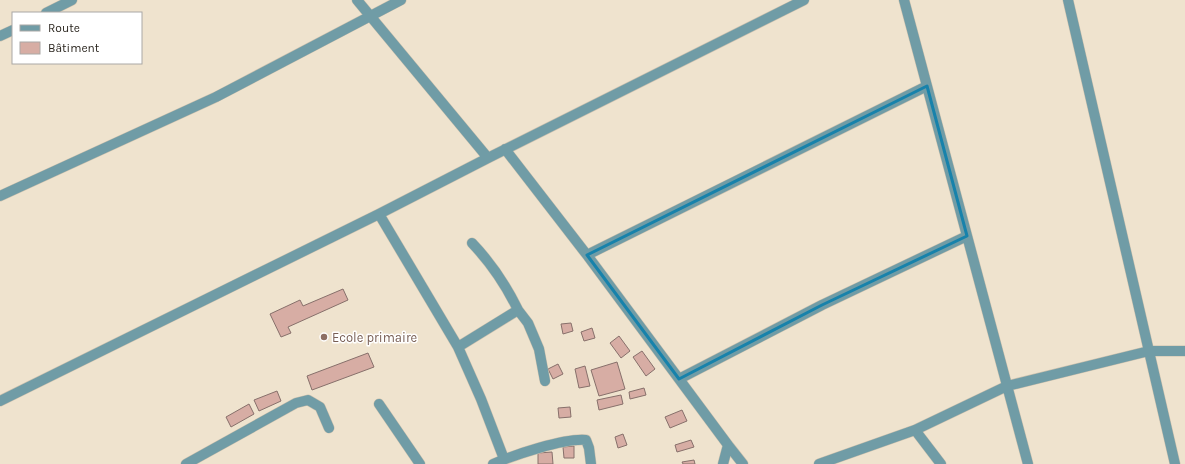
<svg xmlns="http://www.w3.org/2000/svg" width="1185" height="464" viewBox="0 0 1185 464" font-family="Karla,sans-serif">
	<rect width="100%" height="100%" fill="#efe3ce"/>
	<path fill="#d7ada4" stroke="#87706b" d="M343 289 348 300 288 327 291 333 281 337 270 314 300 300 303 306Z
		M571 323 573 331 563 334 561 324Z
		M592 328 595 338 584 341 581 332Z
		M619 336 630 351 621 358 610 343Z
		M642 351 655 369 646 376 633 357Z
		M368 353 374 367 312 390 307 376Z
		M617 362 625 389 599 396 591 370Z
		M558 364 563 374 553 379 548 369Z
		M585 366 590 386 579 388 575 369Z
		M644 388 646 395 630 399 629 392Z
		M277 391 281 401 259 411 254 400Z
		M621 395 623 404 599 410 597 400Z
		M249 404 254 414 231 427 226 417Z
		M570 407 571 417 559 418 558 408Z
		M682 410 687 421 670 428 665 417Z
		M623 434 627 445 618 448 615 437Z
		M691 440 694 447 677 452 675 445Z
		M574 446V458H564L563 447Z
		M552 452 553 464H538V453Z
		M694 460 695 464H683L682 462Z"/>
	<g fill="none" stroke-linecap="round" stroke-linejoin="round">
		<defs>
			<path id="minor" d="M357 0 488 158
				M904 0 1028 464
				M1068 0 1175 464
				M46 13 72 0
				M0 36 13 30
				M505 149 587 255 728 445 743 464
				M0 196 216 97 401 0
				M379 214 458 347 481 399 504 459
				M472 243C491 263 506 285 518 310
				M587 255 927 86
				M458 347 518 310 528 323 539 349 545 381
				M679 379 822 305 967 236
				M0 401 379 214 488 158 804 0
				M379 404 420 464
				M915 430 941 464
				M186 464 296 403 308 400 320 407 329 428
				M493 464C514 455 564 438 586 440L589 448 591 464
				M723 464 728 445
				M819 464 915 430 1007 386 1149 351H1185"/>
		</defs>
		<use href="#minor" stroke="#ccc1ae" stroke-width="11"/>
		<use href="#minor" stroke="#709ca6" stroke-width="10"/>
	</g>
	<path fill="none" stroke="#1782ab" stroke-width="3" stroke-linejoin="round" d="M927 86 967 236 822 305 679 379 587 255Z"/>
	<circle fill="#8d6e63" stroke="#fff" stroke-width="1.5" cx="324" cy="337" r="4"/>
	<g text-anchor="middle" stroke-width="3" stroke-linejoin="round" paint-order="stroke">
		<g font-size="13" fill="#785e54" stroke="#fff" text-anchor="start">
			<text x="332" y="342">Ecole primaire</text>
		</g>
	</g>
	<rect x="12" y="12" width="130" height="52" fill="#ffffff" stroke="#aaa8a5"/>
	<rect x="20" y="25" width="20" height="6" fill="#709ca6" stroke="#aaa8a5"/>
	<text x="48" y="32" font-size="12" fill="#2b261f">Route</text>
	<rect x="20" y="42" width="20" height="12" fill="#d7ada4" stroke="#aaa8a5"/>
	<text x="48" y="52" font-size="12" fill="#2b261f">Bâtiment</text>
</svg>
